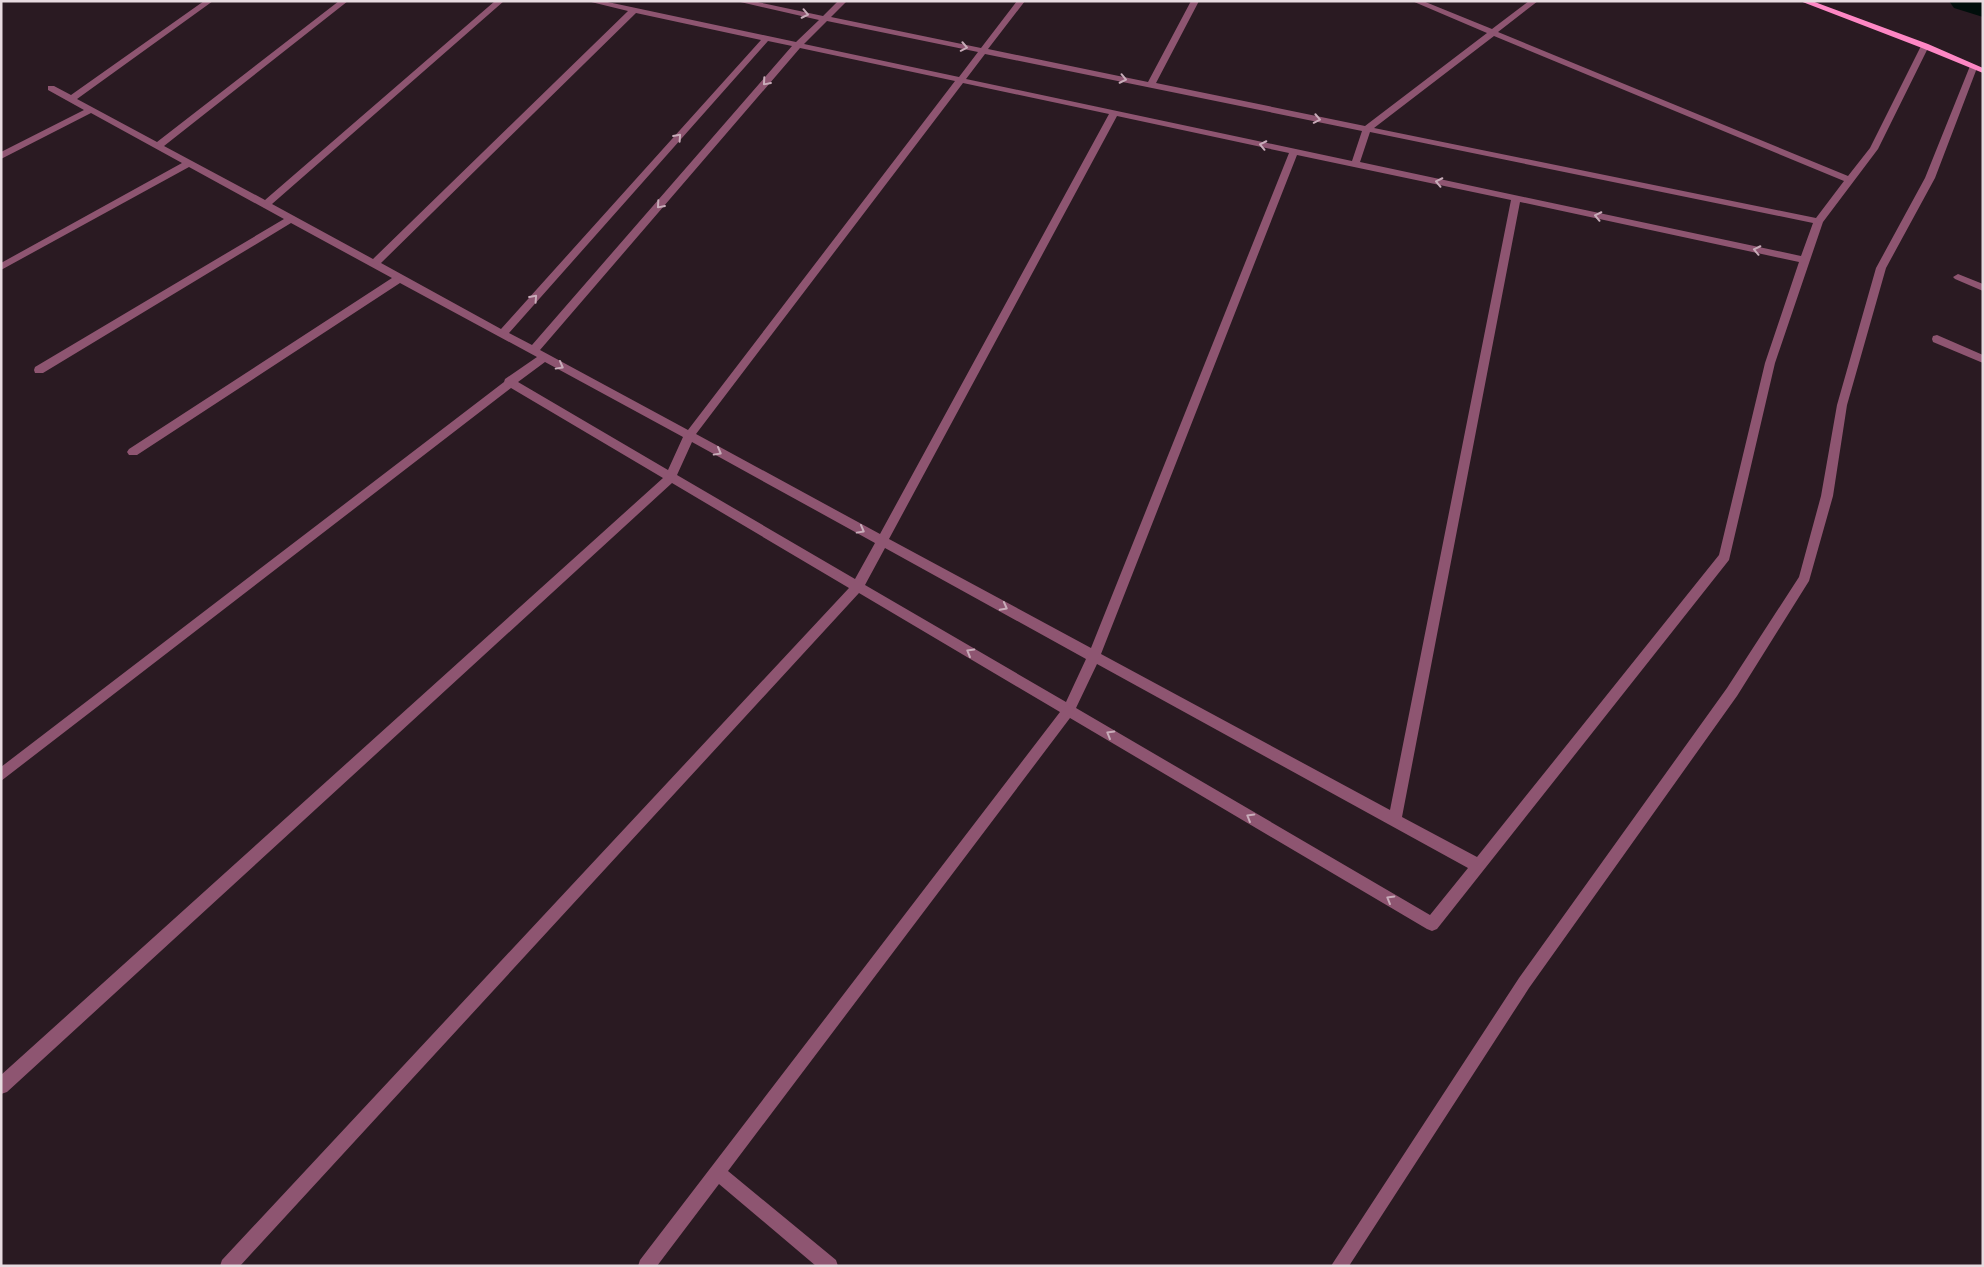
<svg xmlns="http://www.w3.org/2000/svg" width="1984" height="1267" viewBox="0 0 1984 1267" font-family="'Times New Roman',serif">
	<rect width="100%" height="100%" fill="#2a1a22"/>
	<g fill="none" stroke-linecap="round" stroke-linejoin="round">
		<path fill="#000e0b" fill-rule="evenodd" d="M1949 1H1983V17L1954 8Z"/>
		<path fill="#8e5571" fill-rule="evenodd" d="M204 1H213L77 99 157 142 339 1H348L164 146 265 200 495 1H504L272 204 373 259 628 11 587 1H603L796 42 819 20 736 1H753L823 16 838 1H847L831 17 981 48 1017 1H1025L988 49 1148 82 1191 1H1199L1156 83 1365 126 1487 33 1412 1H1423L1492 29 1529 1H1538L1498 32 1848 176 1870 148 1921 46 1925 44 1929 46 1878 149 1823 222 1775 363 1729 560 1437 929 1432 931 1427 929 1070 718 728 1171 836 1260 838 1266H816L719 1184 657 1266H638L640 1260 1060 712 859 593 240 1266H220L222 1260 849 588 672 483 7 1092 1 1094V1075L663 478 511 388 1 781V767L504 382 505 379 537 357 400 283 137 455H129L127 452 129 449 392 278 291 223 43 373H35L34 370 35 367 284 219 189 167 1 270V263L182 163 91 113 1 159V152L84 110 48 90V86H54L71 95ZM636 13 761 40 501 329 381 263ZM827 21 978 52 959 77 804 44ZM1494 36 1844 181 1816 218 1374 128ZM768 41 792 46 532 345 509 333ZM800 48 955 81 688 430 540 350ZM985 54 1362 131 1352 161 966 79ZM963 83 1109 114 880 534 696 434ZM1117 116 1289 153 1091 648 889 539ZM1370 132 1813 223 1801 256 1360 162ZM1297 155 1511 200 1390 810 1101 654ZM1520 202 1799 262 1765 363 1719 555 1477 857 1402 817ZM545 362 683 437 668 470 518 382ZM692 442 875 543 855 579 677 475ZM885 548 1086 659 1066 702 865 585ZM1097 664 1468 868 1430 915 1076 708Z
			M1970 66 1977 68 1935 178 1886 268 1847 405 1833 496 1809 581 1737 696 1529 988 1349 1266H1331L1519 978 1727 688 1799 577 1821 496 1837 405 1876 268 1925 178Z
			M1958 274 1983 284V291L1955 279 1953 277Z
			M1937 335 1983 355V363L1933 342 1932 339 1933 336Z"/>
		<path fill="#fd87c4" fill-rule="evenodd" d="M1800 1H1812L1928 44 1983 68V73L1922 48Z"/>
	</g>
	<defs><path id="oneway-chevron" d="M-2-3.5L2.5 0L-2 3.5" fill="none" stroke-width="1.6" stroke-linecap="round" stroke-linejoin="round" transform="scale(1.25)"/></defs>
	<g stroke="#c8acb9">
		<use href="#oneway-chevron" transform="translate(805 14) rotate(12)"/>
		<use href="#oneway-chevron" transform="translate(964 47) rotate(11)"/>
		<use href="#oneway-chevron" transform="translate(1123 79) rotate(12)"/>
		<use href="#oneway-chevron" transform="translate(766 82) rotate(131)"/>
		<use href="#oneway-chevron" transform="translate(1317 119) rotate(11)"/>
		<use href="#oneway-chevron" transform="translate(678 137) rotate(-48)"/>
		<use href="#oneway-chevron" transform="translate(1263 145) rotate(-168)"/>
		<use href="#oneway-chevron" transform="translate(1439 182) rotate(-168)"/>
		<use href="#oneway-chevron" transform="translate(660 205) rotate(131)"/>
		<use href="#oneway-chevron" transform="translate(1598 216) rotate(-168)"/>
		<use href="#oneway-chevron" transform="translate(1757 250) rotate(-168)"/>
		<use href="#oneway-chevron" transform="translate(534 298) rotate(-48)"/>
		<use href="#oneway-chevron" transform="translate(560 366) rotate(29)"/>
		<use href="#oneway-chevron" transform="translate(718 452) rotate(29)"/>
		<use href="#oneway-chevron" transform="translate(861 530) rotate(29)"/>
		<use href="#oneway-chevron" transform="translate(1004 607) rotate(28)"/>
		<use href="#oneway-chevron" transform="translate(970 652) rotate(-150)"/>
		<use href="#oneway-chevron" transform="translate(1110 734) rotate(-150)"/>
		<use href="#oneway-chevron" transform="translate(1250 817) rotate(-150)"/>
		<use href="#oneway-chevron" transform="translate(1390 899) rotate(-150)"/>
	</g>
	<rect width="1984" height="1267" fill="none" stroke="#e7dbe0" stroke-width="5"/>
</svg>
